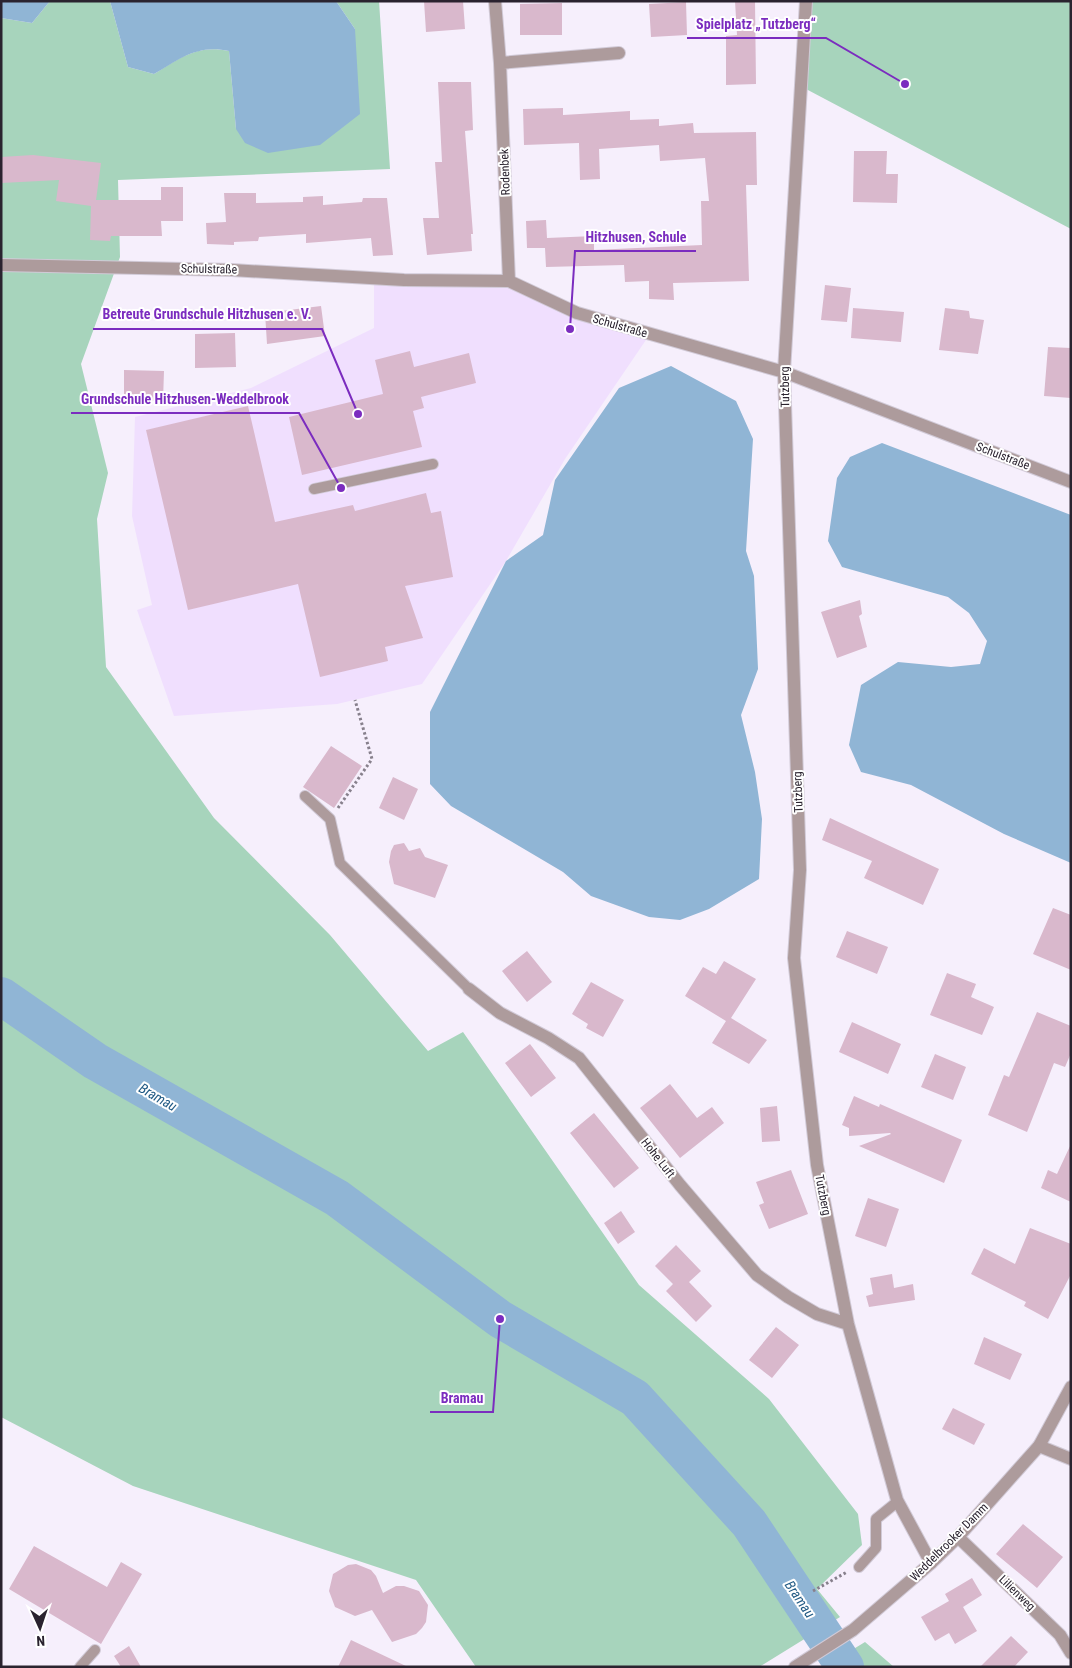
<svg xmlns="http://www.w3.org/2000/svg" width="1072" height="1668" viewBox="0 0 1072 1668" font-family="'Roboto Condensed',sans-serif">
	<rect width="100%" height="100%" fill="#f6effc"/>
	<path fill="#f0dffe" d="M374 283 507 285 648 337 565 459 506 561 422 684 337 704 174 716 137 610 152 605 132 516 135 417 251 388 374 328Z"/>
	<path fill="#a7d4bc" d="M50 1H110L128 67 154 74C180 58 197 44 229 51L236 129 355 29 336 1H379L390 169 118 180 120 257 81 364 108 473 97 519 106 667 214 818 330 935 428 1051 463 1032 639 1285 769 1399 858 1514 862 1545 817 1589 840 1617 759 1667H476L416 1580 133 1486 1 1417V18L32 23Z
		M811 1H1071V229L806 89Z
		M865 1642 894 1667H824Z"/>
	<path fill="#90b5d5" d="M1 1H50L32 23 1 18Z
		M110 1H336L355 29 360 114 320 145 268 153 245 143 236 129 229 51C197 44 180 59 154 74L128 67Z
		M671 366 736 401 753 439 746 551 754 576 758 669 741 715 755 772 762 819 759 879 709 909 680 920 649 917 591 896 563 872 451 806 430 784V712L506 561 543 535 555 480 619 388Z
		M882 443 1071 515V863L1004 834 911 785 861 772 849 745 861 685 898 662 951 667 980 664 987 641 969 613 948 597 842 567 828 541 837 478 850 457Z"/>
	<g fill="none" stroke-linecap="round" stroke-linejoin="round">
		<path stroke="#90b5d5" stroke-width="38" d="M1 996 95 1061 337 1198 500 1319 635 1398 749 1523 845 1667"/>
	</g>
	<path fill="#d9b8cc" d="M424 1H463L465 29 426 32Z
		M735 1H755L756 84 726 85V36L737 35Z
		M686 2 687 35 651 37 649 4Z
		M562 3V35H520V4Z
		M438 82H471L473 130 465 131 473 234H471L472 251 427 255 423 218H439L435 162H442Z
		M563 108V115L630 111V120L659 119V126L693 123 694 133 756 132 757 185H746L749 281 673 283 674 300 649 299V281L625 282 624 265 546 267 545 248H527L526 221 546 220 547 238 594 236V250L702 245 701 201H709L705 158 660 161 659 145 599 149 600 179 580 180 579 143 524 145 523 109Z
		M854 151H887L886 174H898L897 203 853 202Z
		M33 155 101 163 96 200H161V187H183V221H161L162 236H111L110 241 90 240 91 206 56 201 59 180 1 183V157Z
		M224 193H256V203L303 202V197L323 196V205L362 202 363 198H387L393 255 373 256 371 238 306 243V234L259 237 258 241 234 242V245L207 244 206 223 226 222Z
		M825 285 851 288 847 322 821 320Z
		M321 306 325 336 267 344 265 313Z
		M853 308 904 312 901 342 851 338Z
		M945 308 969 311 970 318 984 320 978 354 939 350Z
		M235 333 236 367 195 368V334Z
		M1048 347 1071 348V398L1044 396Z
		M410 351 414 367 469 353 476 383 421 397 424 408 413 411 422 447 302 475 289 417 383 394 375 360Z
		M124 370 164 371 163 401 124 400Z
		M248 406 275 522 353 505 355 511 426 493 431 513 441 511 453 577 405 586 423 638 385 647 388 661 320 677 298 584 188 610 146 430Z
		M860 600 862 614 859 616 867 647 837 658 821 612Z
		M331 746 362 766 334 808 303 787Z
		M393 777 418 789 404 820 379 808Z
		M830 818 939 869 923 905 864 878 872 861 822 840Z
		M404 843 409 851 420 848 425 857 448 865 435 898 394 884 389 862 391 851 394 845Z
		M1053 908 1071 915V970L1033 954Z
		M847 931 888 947 877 974 836 957Z
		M527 951 552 982 527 1002 502 971Z
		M724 961 756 979 731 1018 767 1040 749 1064 712 1043 726 1021 685 996 703 967 716 974Z
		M947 973 976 984 971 997 994 1007 982 1035 930 1015Z
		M591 982 624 1000 603 1037 586 1028 588 1024 572 1014Z
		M1037 1012 1071 1026V1053L1065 1067 1054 1063 1027 1132 988 1115 1004 1075 1009 1077Z
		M852 1022 901 1044 888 1074 839 1052Z
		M530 1044 556 1078 531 1097 505 1063Z
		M935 1054 966 1067 953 1100 921 1087Z
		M670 1084 697 1118 712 1107 724 1123 680 1158 640 1108Z
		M854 1096 879 1107 880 1104 962 1140 944 1183 859 1146 891 1134 890 1133 849 1136V1128L842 1125Z
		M777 1106 780 1141 762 1142 760 1108Z
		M594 1113 639 1168 614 1188 570 1133Z
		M1071 1144V1202L1041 1188 1048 1170 1057 1174Z
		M791 1170 808 1214 769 1229 759 1205 764 1203 756 1182Z
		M868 1198 899 1209 886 1247 855 1236Z
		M621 1211 635 1232 618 1244 604 1223Z
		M1030 1228 1071 1244V1274L1048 1319 1024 1306 1026 1302 971 1274 984 1248 1015 1264Z
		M676 1245 701 1271 689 1282 712 1306 696 1322 666 1291 673 1284 655 1266Z
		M892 1274 894 1288 913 1284 915 1300 869 1307 866 1296 873 1294 870 1278Z
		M776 1327 799 1345 772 1378 749 1360Z
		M984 1337 1022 1354 1010 1380 974 1364Z
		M953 1408 985 1424 974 1445 942 1429Z
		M1023 1524 1063 1557 1037 1588 996 1554Z
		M34 1546 107 1587 121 1562 142 1574 101 1644 9 1589Z
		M356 1564 371 1570 376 1576 383 1593 396 1586H404L419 1591 428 1605 426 1622 422 1628 416 1634 392 1642 372 1610 355 1616 335 1607 329 1591 333 1574 348 1565Z
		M972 1578 982 1595 963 1607 977 1631 955 1644 949 1633 935 1641 921 1617 949 1601 945 1594Z
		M1011 1636 1028 1652 1014 1667H980Z
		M351 1640 408 1667H338Z
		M129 1646 141 1667H121L114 1656Z"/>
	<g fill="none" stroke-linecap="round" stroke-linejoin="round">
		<defs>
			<path id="service" d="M314 489 433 464
				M305 796 330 819 340 863 469 989
				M859 1567 876 1548V1519L897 1502
				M80 1667 95 1650"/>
			<path id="minor" d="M495 1 500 63 509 281
				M806 1 784 372 800 870 794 958 817 1165 848 1324 897 1500 931 1563
				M500 63 619 53
				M1 265 232 270 404 280 509 281 577 313 784 372 1071 482
				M469 989 500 1013 548 1038 579 1058 680 1185 757 1275 788 1297 817 1314 848 1324
				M1039 1446 1071 1459
				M958 1537 1060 1635 1071 1653"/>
			<path id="tertiary" d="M795 1667 853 1630 931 1563 958 1537 1039 1446 1071 1387"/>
		</defs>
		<use href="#service" stroke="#d1cad7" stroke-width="12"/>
		<use href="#minor" stroke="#d1cad7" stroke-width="14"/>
		<use href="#tertiary" stroke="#d1cad7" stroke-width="14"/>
		<path stroke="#87808c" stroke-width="3" stroke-dasharray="2.5 2.5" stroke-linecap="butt" d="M338 808 372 759 355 700
			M813 1591 847 1572"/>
		<use href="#service" stroke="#ad9b9c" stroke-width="10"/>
		<use href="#minor" stroke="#ad9b9c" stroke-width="12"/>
		<use href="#tertiary" stroke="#ad9b9c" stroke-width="12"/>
	</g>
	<g text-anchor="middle" stroke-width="4" stroke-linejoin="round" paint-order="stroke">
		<g font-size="12" fill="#2a232f" stroke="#fff">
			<text transform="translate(505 172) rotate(-92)" y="4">Rodenbek</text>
			<text transform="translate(209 269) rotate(1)" y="4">Schulstraße</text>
			<text transform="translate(620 326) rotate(16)" y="4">Schulstraße</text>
			<text transform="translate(785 387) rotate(-91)" y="4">Tutzberg</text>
			<text transform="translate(1003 456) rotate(21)" y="4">Schulstraße</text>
			<text transform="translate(798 792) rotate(-92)" y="4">Tutzberg</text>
			<text transform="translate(658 1158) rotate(52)" y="4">Hohe Luft</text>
			<text transform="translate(823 1195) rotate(79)" y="4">Tutzberg</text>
			<text transform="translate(949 1542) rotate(-45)" y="4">Weddelbrooker Damm</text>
			<text transform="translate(1017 1593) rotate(44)" y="4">Lilienweg</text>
		</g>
		<g font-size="14" font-style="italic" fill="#225b85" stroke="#fff">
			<text transform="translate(158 1097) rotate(30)" y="5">Bramau</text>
			<text transform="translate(800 1599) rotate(56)" y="5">Bramau</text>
		</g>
	</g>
	<path fill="none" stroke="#7b2cbf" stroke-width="2" d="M905 84L826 38H687M570 329L575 251H696M358 414L322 329H93M341 488L299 413H71M500 1319L493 1412H430"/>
	<g fill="#7b2cbf" stroke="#fff" stroke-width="2">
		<circle cx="905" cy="84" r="5"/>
		<circle cx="570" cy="329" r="5"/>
		<circle cx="358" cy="414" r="5"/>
		<circle cx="341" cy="488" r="5"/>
		<circle cx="500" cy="1319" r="5"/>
	</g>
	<g font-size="14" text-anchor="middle" font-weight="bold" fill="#7b2cbf" stroke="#fff" stroke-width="4" stroke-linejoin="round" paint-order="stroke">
		<text x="756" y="29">Spielplatz „Tutzberg“</text>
		<text x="636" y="242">Hitzhusen, Schule</text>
		<text x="207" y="319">Betreute Grundschule Hitzhusen e. V.</text>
		<text x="185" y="404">Grundschule Hitzhusen-Weddelbrook</text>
		<text x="462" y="1403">Bramau</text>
	</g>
	<rect width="1072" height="1668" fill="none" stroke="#2a232f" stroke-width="5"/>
	<g transform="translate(40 1628) rotate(177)" stroke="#ffffff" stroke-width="4" paint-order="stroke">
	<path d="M0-4L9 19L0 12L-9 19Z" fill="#2a232f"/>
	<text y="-8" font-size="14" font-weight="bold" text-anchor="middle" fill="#2a232f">N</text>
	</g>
</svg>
